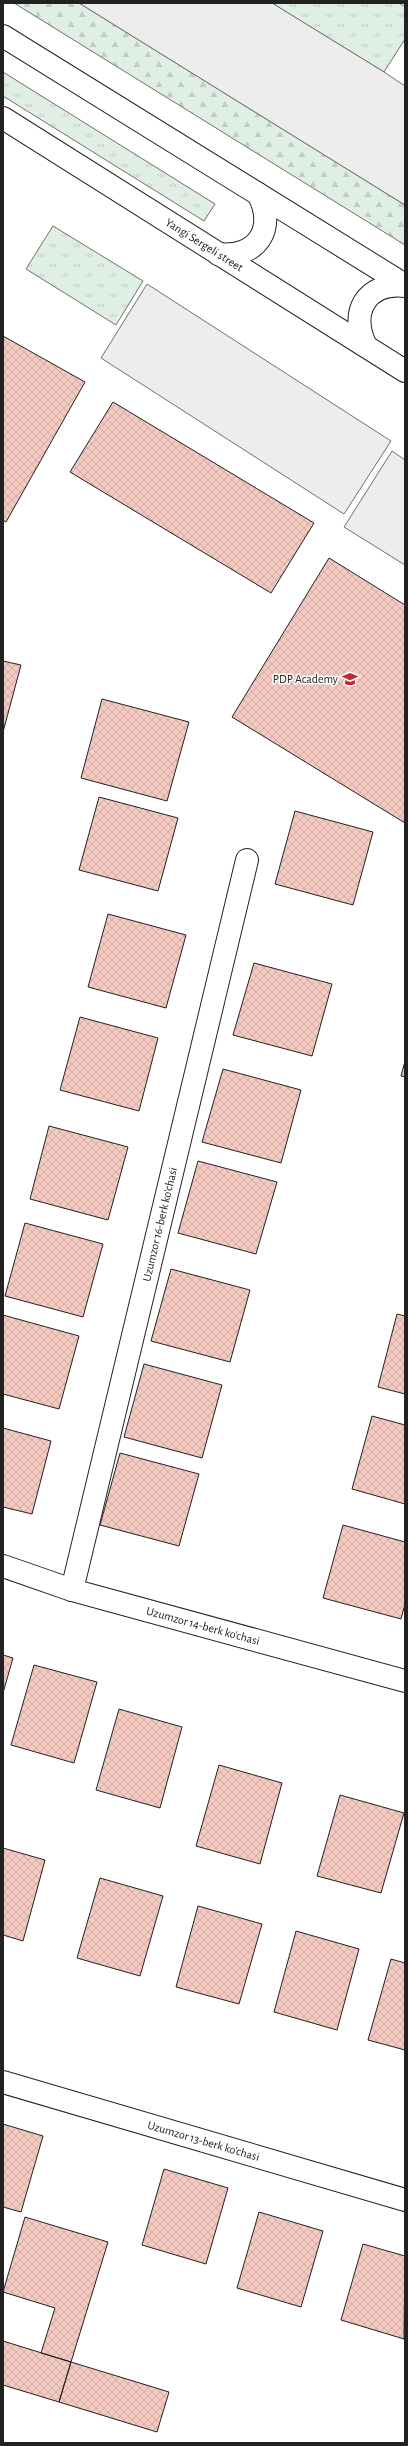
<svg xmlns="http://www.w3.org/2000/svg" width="408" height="2446" viewBox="0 0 408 2446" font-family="'Alegreya Sans',sans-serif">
	<defs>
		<pattern id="grass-tufts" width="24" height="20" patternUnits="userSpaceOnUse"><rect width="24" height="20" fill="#e0efe3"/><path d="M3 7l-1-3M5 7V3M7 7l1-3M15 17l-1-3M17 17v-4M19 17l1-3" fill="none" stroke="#c0cdc2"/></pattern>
		<pattern id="forest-firs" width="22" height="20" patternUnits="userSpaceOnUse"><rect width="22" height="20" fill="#e0efe3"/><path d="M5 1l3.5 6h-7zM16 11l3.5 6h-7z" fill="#c0cdc2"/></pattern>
		<pattern id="building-cross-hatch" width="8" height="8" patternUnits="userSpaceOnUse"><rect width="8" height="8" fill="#f3c9c0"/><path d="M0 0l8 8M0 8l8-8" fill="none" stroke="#d0aca5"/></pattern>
	</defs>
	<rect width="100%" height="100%" fill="#fff"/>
	<path fill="url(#grass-tufts)" stroke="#6f6f6f" d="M277 3H399L405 7V39L384 72 275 5Z
		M3 72 215 204 204 221 3 96Z
		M53 226 143 281 116 325 26 269Z"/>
	<path fill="url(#forest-firs)" stroke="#6f6f6f" d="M14 3H79L405 205V245Z"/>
	<path fill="#ededed" stroke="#6f6f6f" d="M79 3H272L384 72 405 86V205Z
		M147 284 391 441 344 514 101 358Z
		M392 451 405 460V565L344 527Z"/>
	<path fill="url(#building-cross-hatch)" stroke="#222" d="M3 336 85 382 6 522 3 520Z
		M113 402 314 523 271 593 70 472Z
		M329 558 405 605V823L232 717Z
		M3 661 21 665 3 732Z
		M102 699 189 722 167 801 81 778Z
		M99 797 178 818 158 891 79 870Z
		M295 811 373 832 353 905 275 884Z
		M108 914 186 935 166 1008 88 987Z
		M254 963 332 984 312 1056 233 1035Z
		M80 1017 158 1038 139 1111 60 1090Z
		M405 1061V1077L401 1076Z
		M223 1069 301 1090 281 1163 202 1142Z
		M49 1126 128 1147 108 1220 30 1199Z
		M198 1161 277 1182 256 1254 178 1233Z
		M25 1223 103 1244 83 1317 5 1296Z
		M171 1269 250 1290 230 1362 151 1341Z
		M397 1314 405 1316V1394L378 1387Z
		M3 1315 79 1336 59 1409 3 1394Z
		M144 1364 222 1385 202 1458 124 1437Z
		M372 1416 405 1425V1504L352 1489Z
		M3 1428 51 1441 32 1514 3 1507Z
		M120 1453 199 1474 179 1546 100 1525Z
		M343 1525 405 1542V1604L401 1619 323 1598Z
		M3 1655 13 1658 3 1693Z
		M34 1665 97 1682 74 1763 11 1745Z
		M119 1709 182 1727 160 1808 96 1790Z
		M219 1765 282 1783 260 1864 196 1846Z
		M340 1795 404 1813 381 1893 317 1876Z
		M3 1848 45 1860 23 1941 3 1935Z
		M100 1878 163 1896 140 1976 77 1958Z
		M198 1906 262 1924 239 2004 176 1987Z
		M296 1931 359 1949 337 2030 274 2012Z
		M391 1959 405 1963V2050L368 2040Z
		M3 2124 43 2136 21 2212 3 2207Z
		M164 2169 228 2188 206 2264 142 2245Z
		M259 2212 323 2231 301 2307 237 2288Z
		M25 2217 108 2242 71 2362 41 2353 55 2308 3 2292Z
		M363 2244 405 2256 404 2339 341 2320Z
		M3 2341 71 2362 59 2402 3 2385Z
		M71 2362 169 2392 157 2432 59 2402Z"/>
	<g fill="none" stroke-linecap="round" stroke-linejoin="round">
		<defs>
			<g id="street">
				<path id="s1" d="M3 1566 72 1590 405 1681"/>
				<path id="s2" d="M72 1590 247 860"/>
				<path id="s3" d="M3 2082 405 2200"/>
			</g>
			<g id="primary">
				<path d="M3 36 405 285"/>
				<path id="s4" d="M3 118 405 371"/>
				<path d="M218 254C257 259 277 228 258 194"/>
				<path d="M366 346C349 313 366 282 405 286"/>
			</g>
		</defs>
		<use href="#street" stroke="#222" stroke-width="24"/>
		<use href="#primary" stroke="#222" stroke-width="24"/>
		<use href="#street" stroke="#fff" stroke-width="22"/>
		<use href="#primary" stroke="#fff" stroke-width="22"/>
	</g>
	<defs>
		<symbol id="school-bare" viewBox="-9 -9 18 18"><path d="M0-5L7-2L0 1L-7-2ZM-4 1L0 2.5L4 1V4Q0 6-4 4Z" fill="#c62828" stroke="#fff" stroke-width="2.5" paint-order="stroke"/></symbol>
	</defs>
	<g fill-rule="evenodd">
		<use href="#school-bare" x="339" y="668" width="22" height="22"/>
	</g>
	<g text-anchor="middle" stroke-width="3" stroke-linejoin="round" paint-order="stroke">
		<g font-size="12" fill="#222" stroke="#fff">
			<text dy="4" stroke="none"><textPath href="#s4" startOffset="238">Yangi Sergeli street</textPath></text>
			<text dy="4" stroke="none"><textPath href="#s2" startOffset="376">Uzumzor 16-berk ko'chasi</textPath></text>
			<text dy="4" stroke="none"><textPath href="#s1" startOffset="209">Uzumzor 14-berk ko'chasi</textPath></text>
			<text dy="4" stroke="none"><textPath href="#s3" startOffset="209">Uzumzor 13-berk ko'chasi</textPath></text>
		</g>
		<g font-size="12" fill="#222" stroke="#fff" text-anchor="end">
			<text x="338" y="683">PDP Academy</text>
		</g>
	</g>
	<rect width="408" height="2446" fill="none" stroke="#222222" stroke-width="8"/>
</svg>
